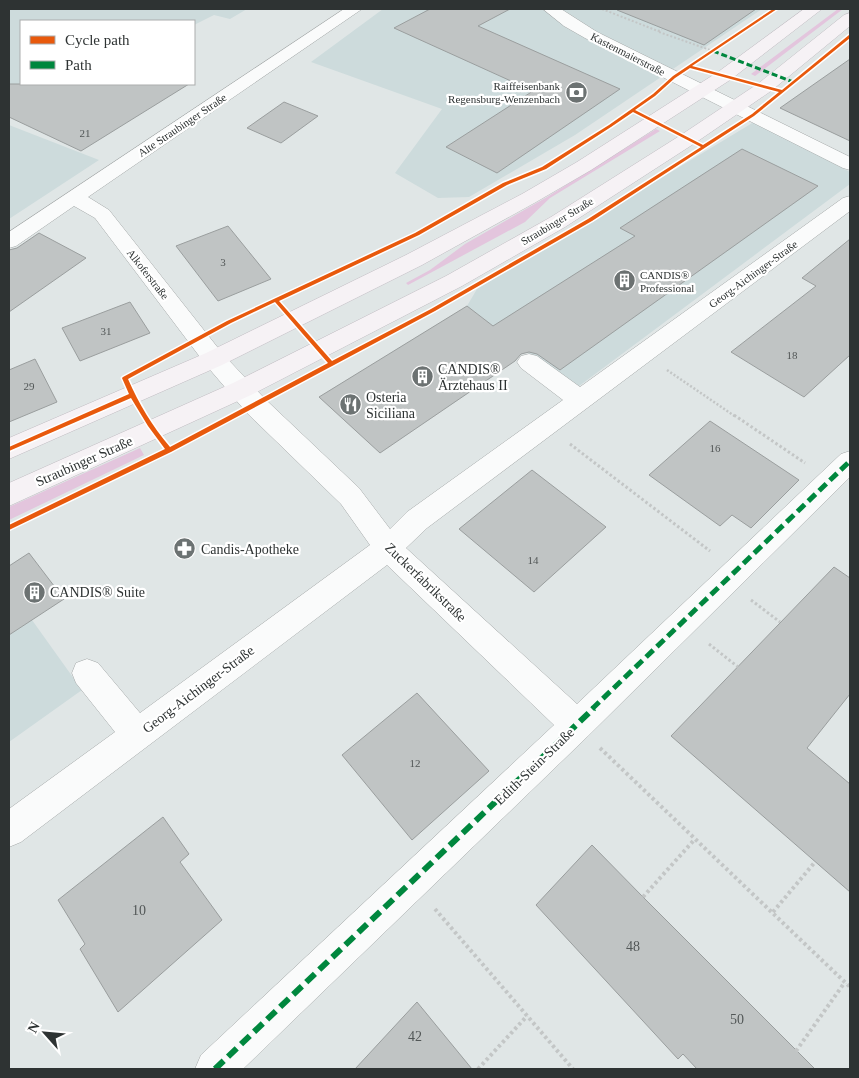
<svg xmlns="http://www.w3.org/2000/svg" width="859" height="1078" viewBox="0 0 859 1078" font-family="Georgia,serif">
	<rect width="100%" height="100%" fill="#e0e6e6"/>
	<path fill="#cddbdc" d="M9 9H247L230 19 214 15 194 25V21H21V84H58L9 118Z
		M383 9H762L575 135 469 197 438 198 395 173 442 109 311 62Z
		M754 122 850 172V184L575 389 467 306 477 289Z
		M9 125 99 160 9 219Z
		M32 620 82 690 9 742V635Z"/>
	<path fill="#e3c5dd" d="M838 9H843L755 76 751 74Z
		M656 129 660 131 550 198 525 222 408 285 406 283 430 270 465 244 547 197Z
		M140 448 144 455 9 520V507Z"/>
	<path fill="#c0c4c4" stroke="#9a9e9e" d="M430 9H510L478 26 620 89 497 173 446 147 533 91 394 28Z
		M617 9H756L704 45 617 10Z
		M850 59V141L780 108Z
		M9 84H189L81 151 9 117Z
		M284 102 318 116 281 143 247 128Z
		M742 149 818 186 560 370 537 354 529 352 521 354 515 361 380 453 319 397 467 306 493 326 635 236 620 228Z
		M228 226 271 279 218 301 176 246Z
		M39 233 86 258 9 312V250L17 248Z
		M850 239V355L804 397 731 352 816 286 802 278Z
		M130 302 150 333 80 361 62 328Z
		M35 359 57 402 9 422V370Z
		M710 421 799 480 751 528 732 515 720 526 649 475Z
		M532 470 606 527 534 592 459 529Z
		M29 553 64 599 9 635V566Z
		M834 567 850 578V694L807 748 850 784V892L671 736Z
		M417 693 489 771 412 840 342 755Z
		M163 817 189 854 180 862 222 920 118 1012 80 949 85 944 58 900Z
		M592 845 643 897 815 1069H697L683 1054 678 1059 536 905Z
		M417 1002 472 1069H355Z"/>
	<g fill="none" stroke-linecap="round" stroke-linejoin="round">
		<defs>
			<path id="minor" d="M344 9H362L88 197 109 210 222 353 265 399 359 488 390 529 407 512 563 400 521 368 517 362 521 356 529 354 537 356 580 387 843 198 850 196V211L427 528 406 548 577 704 841 454 850 451V477L588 736 243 1069H195L201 1055 554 725 387 565 21 842 9 847V809L115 732 76 683 72 673 76 663 87 659 98 663 140 713 370 545 341 504 247 413 206 365 95 218 74 206 16 246 9 248V232Z
				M543 9H561L597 32 850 157V170L843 168 585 38 564 26Z"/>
			<path id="major" d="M804 9H822L730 80 591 170 536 202 422 265 222 365 9 459V438L206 353 406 255 522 194 577 162 718 72Z
				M850 13V26L771 91 695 143 565 227 462 286 251 395 9 506V483L233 383 446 276 551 217 681 135 759 83 844 15Z"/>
		</defs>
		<use href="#minor" stroke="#a3a7a7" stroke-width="1"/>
		<use href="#major" stroke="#c1bcc2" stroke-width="1"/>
		<path stroke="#c3c6c6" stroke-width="2" stroke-dasharray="2 2" stroke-linecap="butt" d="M602 9 658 31 662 29
			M659 32 713 51"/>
		<path stroke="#c3c6c6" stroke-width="2.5" stroke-dasharray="2 2" stroke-linecap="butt" d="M667 370 736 417"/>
		<path stroke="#c3c6c6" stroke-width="3" stroke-dasharray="2.5 2.5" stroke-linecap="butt" d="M734 415 805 463
			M570 444 710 551
			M751 600 780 622
			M709 644 738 667"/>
		<path stroke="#c3c6c6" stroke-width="4" stroke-dasharray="3 3" stroke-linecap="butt" d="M600 748 850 987
			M643 897 695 839
			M435 909 573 1069
			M773 912 815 862
			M796 1051 845 982
			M478 1069 527 1016"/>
		<use href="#minor" fill="#fafbfb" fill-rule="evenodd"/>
		<use href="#major" fill="#f6f2f5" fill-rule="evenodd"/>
		<path stroke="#00873e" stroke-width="3" stroke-dasharray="6 3" stroke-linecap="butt" d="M713 51 793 82"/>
		<path stroke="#00873e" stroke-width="5" stroke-dasharray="10 5" stroke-linecap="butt" d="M592 709 850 461"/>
		<path stroke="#00873e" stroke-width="6" stroke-dasharray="12 6" stroke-linecap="butt" d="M215 1069 594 708"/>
		<defs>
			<path id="cycleway" d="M773 9H777L692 66 782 90 849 35H850V38L754 116 592 221 435 311 334 365 171 452 9 530V525L165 449 148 426 131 398 9 451V447L129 394 122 378 123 377 227 321 415 233 503 183 542 167 609 125 653 94 673 76ZM690 68 779 92 752 114 703 145 635 110 655 96 675 78ZM633 112 701 147 588 219 431 309 332 361 279 301 419 235 507 185 546 169 611 127ZM275 302 328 363 170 447C152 426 139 404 128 379L231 323Z"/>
		</defs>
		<use href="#cycleway" stroke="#fff" stroke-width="3"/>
		<use href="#cycleway" fill="#e8590c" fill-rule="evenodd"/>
	</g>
	<defs>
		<symbol id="bank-disc" viewBox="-11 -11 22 22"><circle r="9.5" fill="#6c7272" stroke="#fff"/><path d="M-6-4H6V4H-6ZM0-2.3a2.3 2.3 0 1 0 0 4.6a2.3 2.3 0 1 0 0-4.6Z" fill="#fff"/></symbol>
		<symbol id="building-disc" viewBox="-11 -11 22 22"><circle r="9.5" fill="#6c7272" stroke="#fff"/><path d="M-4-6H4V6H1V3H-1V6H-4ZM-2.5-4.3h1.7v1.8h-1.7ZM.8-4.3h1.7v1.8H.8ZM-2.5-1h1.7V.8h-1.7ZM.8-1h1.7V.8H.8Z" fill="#fff"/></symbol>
		<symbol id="restaurant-disc" viewBox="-11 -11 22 22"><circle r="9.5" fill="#6c7272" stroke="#fff"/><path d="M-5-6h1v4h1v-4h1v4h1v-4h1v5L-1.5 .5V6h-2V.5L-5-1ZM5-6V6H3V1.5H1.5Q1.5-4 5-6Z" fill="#fff"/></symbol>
		<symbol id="pharmacy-disc" viewBox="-11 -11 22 22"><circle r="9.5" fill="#6c7272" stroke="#fff"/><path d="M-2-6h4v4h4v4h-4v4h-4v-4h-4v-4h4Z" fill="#fff"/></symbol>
	</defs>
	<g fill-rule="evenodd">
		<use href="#bank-disc" x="564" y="80" width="25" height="25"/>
		<use href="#building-disc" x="612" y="268" width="25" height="25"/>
		<use href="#building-disc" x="410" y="364" width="25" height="25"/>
		<use href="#restaurant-disc" x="338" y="392" width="25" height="25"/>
		<use href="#pharmacy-disc" x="172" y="536" width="25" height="25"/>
		<use href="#building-disc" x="22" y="580" width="25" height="25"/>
	</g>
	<g text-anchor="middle" stroke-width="4.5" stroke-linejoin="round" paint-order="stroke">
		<g font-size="11" fill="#2e3333" stroke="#fff">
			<text transform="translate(628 54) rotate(27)" y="4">Kastenmaierstraße</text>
			<text transform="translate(182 125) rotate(-34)" y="4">Alte Straubinger Straße</text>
			<text transform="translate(557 221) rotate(-31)" y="4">Straubinger Straße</text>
			<text transform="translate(148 274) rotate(52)" y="4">Alkoferstraße</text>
			<text transform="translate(753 274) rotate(-36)" y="4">Georg-Aichinger-Straße</text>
		</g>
		<g font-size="11" fill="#2e3333" stroke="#fff" text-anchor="end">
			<text x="560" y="90">Raiffeisenbank<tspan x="560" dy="13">Regensburg-Wenzenbach</tspan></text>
			<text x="640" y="279" text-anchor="start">CANDIS®<tspan x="640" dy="13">Professional</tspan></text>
		</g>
		<g font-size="11" fill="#525757">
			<text x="85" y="137">21</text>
			<text x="223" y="266">3</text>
			<text x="106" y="335">31</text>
			<text x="792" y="359">18</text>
			<text x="29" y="390">29</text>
			<text x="715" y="452">16</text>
			<text x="533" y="564">14</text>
			<text x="415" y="767">12</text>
		</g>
		<g font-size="14" fill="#2e3333" stroke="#fff" text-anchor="start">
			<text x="438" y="374">CANDIS®<tspan x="438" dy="16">Ärztehaus II</tspan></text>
			<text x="366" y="402">Osteria<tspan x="366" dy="16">Siciliana</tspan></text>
			<text x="201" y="554">Candis-Apotheke</text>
			<text x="50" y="597">CANDIS® Suite</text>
		</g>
		<g font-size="14" fill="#2e3333" stroke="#fff">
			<text transform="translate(84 461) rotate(-24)" y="5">Straubinger Straße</text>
			<text transform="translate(426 582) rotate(44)" y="5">Zuckerfabrikstraße</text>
			<text transform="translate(198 689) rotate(-37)" y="5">Georg-Aichinger-Straße</text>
			<text transform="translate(534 766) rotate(-44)" y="5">Edith-Stein-Straße</text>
		</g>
		<g font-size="14" fill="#525757">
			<text x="139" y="915">10</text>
			<text x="633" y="951">48</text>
			<text x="737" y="1024">50</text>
			<text x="415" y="1041">42</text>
		</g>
	</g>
	<rect width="859" height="1078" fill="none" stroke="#2e3333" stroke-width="20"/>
	<rect x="20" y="20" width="175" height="65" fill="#ffffff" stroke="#abadad"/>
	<rect x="30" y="36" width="25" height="8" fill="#e8590c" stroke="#abadad"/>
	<text x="65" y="45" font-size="15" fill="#2e3333">Cycle path</text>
	<rect x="30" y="61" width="25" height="8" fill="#00873e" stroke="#abadad"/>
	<text x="65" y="70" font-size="15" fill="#2e3333">Path</text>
	<g transform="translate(45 1033) rotate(297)" stroke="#ffffff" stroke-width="4" paint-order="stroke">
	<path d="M0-4L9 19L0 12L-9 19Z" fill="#2e3333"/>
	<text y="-8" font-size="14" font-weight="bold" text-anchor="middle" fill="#2e3333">N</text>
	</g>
</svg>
